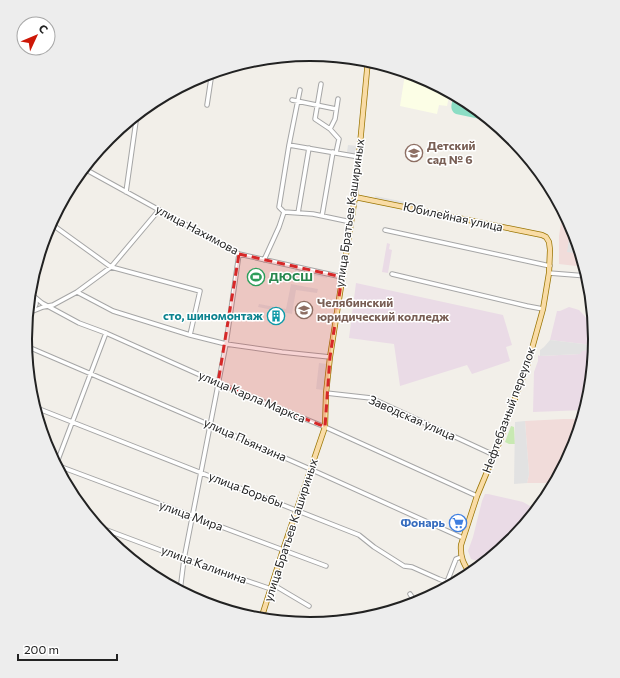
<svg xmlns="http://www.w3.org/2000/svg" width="620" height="678" viewBox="0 0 620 678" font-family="Commissioner,sans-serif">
	<rect width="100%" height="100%" fill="#f2efe9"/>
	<path fill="#f1dcda" d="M563 210 573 230 585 267 559 264V236Z
		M564 419H582L573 448 555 483H527L529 474 525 421Z"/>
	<path fill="#eadbe6" d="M387 243 390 244 389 249 392 250 388 273 382 272Z
		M356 283 503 315 512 345 506 347 510 361 472 374 467 365 400 386 394 344 349 338Z
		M569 307 579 310 594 326 592 342H595L589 395 585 410 533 412 534 372 538 361V355L540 356 580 354 581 351 592 349V345L550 340 557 311H560Z
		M485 494H488L523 502 530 506 539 507 511 541 484 563 471 559 468 551 473 537 482 501Z"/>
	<path fill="#fcfee6" d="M405 74 424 78 450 92 447 106 439 105 437 114 400 106Z"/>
	<path fill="#c8e9b2" d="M511 426 514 427 515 444H509L505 442Z"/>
	<path fill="#8bddc4" d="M456 95 469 102 486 117 480 119 456 114C454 113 453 112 452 110 450 106 453 98 456 95Z"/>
	<path fill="#e2e2e2" d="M348 145 357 146 355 154 347 152Z
		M375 196 410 203 409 206 374 200Z
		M571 225 573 230 581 254 567 252Z
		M295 268 327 275V278L295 272Z
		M291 284 318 289 317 293 296 290 292 314 258 307 259 304 286 309Z
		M550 340 592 345V349L582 351 580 354 540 356V350L544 347Z
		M319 363 327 364 323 390 316 389Z
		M525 421 529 474 527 483 514 484 515 422Z"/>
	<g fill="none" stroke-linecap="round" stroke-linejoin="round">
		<defs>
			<path id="minor" d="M368 67 378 63
				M321 84 315 119 330 129 339 139 336 153
				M292 100 336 109
				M207 105 212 72
				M330 129 335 119 338 99
				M289 145 359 157
				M83 168 239 254 342 277
				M126 192 137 114
				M284 212 313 214 351 222
				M298 213 309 148
				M322 216 333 152
				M50 223 111 267 200 291 190 335
				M385 230 550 266
				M264 260 279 227 284 212 279 207 289 145 300 90
				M549 273 587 276
				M392 274 527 306 543 309
				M77 292 113 311 190 335 226 344 282 352 330 357
				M30 293 42 303 79 323 106 333 218 383 325 427 477 496
				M33 311 36 304V299
				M28 313 43 307 53 305 77 292 111 267 159 210
				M26 346 210 425 310 469 463 538
				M326 393 371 398 494 455
				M34 407 359 535 374 547 404 566 412 567 439 579 447 582 456 559 461 557
				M56 465 326 566
				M56 465 106 333
				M96 526 184 559 271 589 277 587 309 606
				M180 591 184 559 226 344 239 254
				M410 594 416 603"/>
			<path id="major" d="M355 197 542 235 546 237 549 242 550 250 549 273 543 309 528 363 499 443 477 496 461 545C460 558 464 564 470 574
				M261 619 283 550 325 427 326 393 330 357 355 197 368 60"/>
		</defs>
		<use href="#minor" stroke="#a6a6a6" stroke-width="5.5"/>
		<use href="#major" stroke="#9b7605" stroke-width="6"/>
		<use href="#minor" stroke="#fff" stroke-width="3.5"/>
		<use href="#major" stroke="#f9dca6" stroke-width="4.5"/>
	</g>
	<path fill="#d62828" fill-opacity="0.2" stroke="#d62828" stroke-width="3" stroke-dasharray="8 5" stroke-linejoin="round" d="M239 254 342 277 330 357 325 427 218 383Z"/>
	<defs>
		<symbol id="school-ring" viewBox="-11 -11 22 22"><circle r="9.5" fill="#fff" stroke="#8d6e63" stroke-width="1.5"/><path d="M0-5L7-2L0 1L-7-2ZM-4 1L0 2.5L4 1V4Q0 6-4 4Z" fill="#8d6e63"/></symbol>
		<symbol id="stadium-ring" viewBox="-11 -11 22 22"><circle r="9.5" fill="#fff" stroke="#2e9e5b" stroke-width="1.5"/><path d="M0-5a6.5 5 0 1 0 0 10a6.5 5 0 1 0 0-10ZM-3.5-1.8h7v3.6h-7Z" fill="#2e9e5b"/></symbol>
		<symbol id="university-ring" viewBox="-11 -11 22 22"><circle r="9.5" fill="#fff" stroke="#8d6e63" stroke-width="1.5"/><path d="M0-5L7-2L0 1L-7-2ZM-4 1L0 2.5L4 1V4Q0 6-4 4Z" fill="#8d6e63"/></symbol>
		<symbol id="building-ring" viewBox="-11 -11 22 22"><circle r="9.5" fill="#fff" stroke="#0f9aa8" stroke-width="1.5"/><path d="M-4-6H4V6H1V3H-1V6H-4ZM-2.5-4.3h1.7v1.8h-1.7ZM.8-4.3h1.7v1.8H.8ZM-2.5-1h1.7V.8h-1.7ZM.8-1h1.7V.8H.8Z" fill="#0f9aa8"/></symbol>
		<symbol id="supermarket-ring" viewBox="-11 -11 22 22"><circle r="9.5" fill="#fff" stroke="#3f7fe0" stroke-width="1.5"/><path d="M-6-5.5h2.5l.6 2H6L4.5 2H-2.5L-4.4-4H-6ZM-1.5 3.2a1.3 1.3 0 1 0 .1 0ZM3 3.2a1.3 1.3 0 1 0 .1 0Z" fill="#3f7fe0"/></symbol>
	</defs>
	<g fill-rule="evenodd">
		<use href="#school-ring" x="404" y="143" width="20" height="20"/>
		<use href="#stadium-ring" x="246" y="267" width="20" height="20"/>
		<use href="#university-ring" x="294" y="300" width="20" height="20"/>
		<use href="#building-ring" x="266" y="306" width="20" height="20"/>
		<use href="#supermarket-ring" x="448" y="513" width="20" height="20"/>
	</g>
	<g text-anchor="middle" stroke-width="3" stroke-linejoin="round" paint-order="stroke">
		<g font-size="12" font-weight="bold" fill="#785e54" stroke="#fff" text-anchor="start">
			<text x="427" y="150">Детский<tspan x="427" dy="14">сад № 6</tspan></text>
			<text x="317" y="307">Челябинский<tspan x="317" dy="14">юридический колледж</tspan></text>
		</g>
		<g font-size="12" fill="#222" stroke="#fff">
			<text transform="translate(350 213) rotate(-82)" y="4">улица Братьев Кашириных</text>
			<text transform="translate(453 217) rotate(12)" y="4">Юбилейная улица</text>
			<text transform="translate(197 230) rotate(28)" y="4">улица Нахимова</text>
			<text transform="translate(252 397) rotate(23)" y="4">улица Карла Маркса</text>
			<text transform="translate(509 410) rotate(-70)" y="4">Нефтебазный переулок</text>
			<text transform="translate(412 418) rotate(24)" y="4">Заводская улица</text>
			<text transform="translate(245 440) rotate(24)" y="4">улица Пьянзина</text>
			<text transform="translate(246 490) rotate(21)" y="4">улица Борьбы</text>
			<text transform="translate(191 516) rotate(20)" y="4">улица Мира</text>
			<text transform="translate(291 530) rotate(-72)" y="4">улица Братьев Кашириных</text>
			<text transform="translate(204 565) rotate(20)" y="4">улица Калинина</text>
		</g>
		<g font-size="12" font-weight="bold" fill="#27864d" stroke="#fff" text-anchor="start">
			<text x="269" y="281">ДЮСШ</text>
		</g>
		<g font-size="12" font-weight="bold" fill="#0d838f" stroke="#fff" text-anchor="end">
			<text x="263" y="320">сто, шиномонтаж</text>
		</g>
		<g font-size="12" font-weight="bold" fill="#366cbe" stroke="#fff" text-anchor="end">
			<text x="445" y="527">Фонарь</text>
		</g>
	</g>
	<path d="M0 0H620V678H0ZM32 339a278 278 0 1 1 556 0a278 278 0 1 1-556 0Z" fill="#ededed" fill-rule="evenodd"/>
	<path fill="none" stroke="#222" stroke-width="2" d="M32 339a278 278 0 1 1 556 0a278 278 0 1 1-556 0Z"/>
	<g transform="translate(36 36) rotate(46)"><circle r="19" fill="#ffffff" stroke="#a7a7a7"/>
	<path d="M0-3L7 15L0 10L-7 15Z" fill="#cd1707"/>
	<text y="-6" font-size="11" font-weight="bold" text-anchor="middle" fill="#222222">С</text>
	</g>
	<path d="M18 654v6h99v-6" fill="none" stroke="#222222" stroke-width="2"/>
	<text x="24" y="654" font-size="12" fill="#222222" stroke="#ffffff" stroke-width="3" paint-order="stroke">200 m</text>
</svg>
